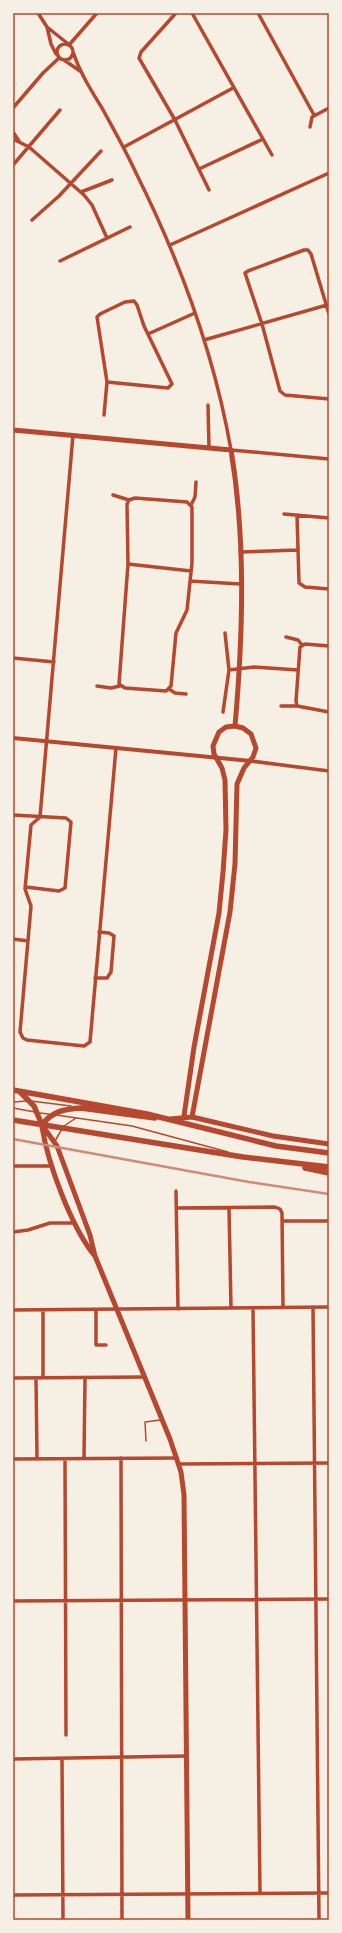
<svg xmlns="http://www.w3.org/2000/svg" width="342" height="1933" viewBox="0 0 342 1933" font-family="'Nunito Sans',sans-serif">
	<rect width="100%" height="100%" fill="#f6efe4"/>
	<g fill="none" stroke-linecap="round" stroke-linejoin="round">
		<path stroke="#b5482f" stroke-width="1.5" d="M31 1101 71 1106
			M13 1102 27 1101
			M13 1108 35 1112
			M39 1113 49 1114
			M56 1115 132 1126 228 1152
			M64 1126 76 1118
			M55 1141 62 1129
			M146 1441 145 1422 160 1420"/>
		<path stroke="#b5482f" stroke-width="3.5" d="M38 13 47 27 67 43
			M176 13 141 52 139 58 175 120 209 190
			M192 13 272 155
			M258 13 314 115
			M47 27 51 44 56 54
			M57 52a8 8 0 1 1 16 0a8 8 0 1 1-16 0Z
			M69 45 97 13
			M73 52C80 73 91 90 102 108 114 130 126 151 136 173 180 261 214 353 231 450L329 459
			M64 60 80 71
			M13 108 43 73 59 58
			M310 127 312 117 329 108
			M13 132 19 141
			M13 139 29 147 84 195 92 205 107 238
			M124 147 233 88
			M13 165 60 110
			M199 169 263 139
			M81 192 112 180
			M32 220 59 196 101 151
			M170 245 329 173
			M60 261 130 227
			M329 314 311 254 308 250H304L248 271 245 273 262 324 280 391 285 395 329 399
			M148 334 195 313
			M204 340 327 305
			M208 405 209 448
			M104 415 107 382 97 317 100 314 125 302 134 301 137 305 144 326 172 384 168 388 107 382
			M73 435 40 817 31 825 25 889 31 906 20 1032 23 1038 27 1040 84 1046 90 1042 116 748
			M113 495 129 500
			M135 498 187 502 192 507V563L187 610 176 633 171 686 166 691 125 688 119 684 128 564 127 504 129 500Z
			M191 505 195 497 196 482
			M284 514 329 518
			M297 515 299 583 305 587 329 589
			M240 552 298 550
			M128 564 191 571
			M190 581 240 584
			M286 637 298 640 302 645
			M13 658 54 662
			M229 670 254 667 298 670
			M97 686 111 688 120 686
			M169 689 175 693 186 694
			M281 706H297L329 712
			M297 706 296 701 300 647 305 644 329 646
			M223 712 229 670 225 633
			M251 761 329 771
			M13 815 66 818 71 822 65 888 59 891 26 887
			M13 939 28 941
			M95 978H107L111 972 114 936 109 933 99 932
			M13 1166H52
			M176 1191 178 1309
			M176 1208 275 1207 280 1209 282 1213 283 1307
			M229 1208 231 1308
			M282 1221H329
			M13 1232 28 1230 50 1223H74
			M313 1307 319 1920
			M253 1308 260 1893
			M13 1310 329 1307
			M96 1310V1345H106
			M13 1378 144 1377
			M36 1378 37 1458
			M43 1378V1310
			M84 1458 85 1378
			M121 1458 122 1920
			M13 1459 177 1458
			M65 1459 66 1735
			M179 1464 329 1463
			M13 1601 329 1599
			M13 1759 186 1756
			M62 1759 63 1920
			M13 1895 329 1893"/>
		<path stroke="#b5482f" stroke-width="4" d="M13 738 251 761"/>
		<path stroke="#b5482f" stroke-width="5" d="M13 430 231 450C246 540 243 635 235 726
			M184 1116 194 1047 219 913 223 872 226 830 225 780 222 768 214 754 213 746 219 732 226 727 235 726 243 728 251 734 256 748 253 757 244 768 237 784 235 864 230 912 192 1117
			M170 1119 192 1117 273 1136 329 1144
			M42 1125 57 1146 90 1235 95 1256 170 1439 181 1472 184 1495 188 1920
			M42 1127C48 1164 71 1226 94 1255"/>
		<path stroke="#b5482f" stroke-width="5.5" d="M13 1090 147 1114 276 1146 329 1153
			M20 1092 34 1106 42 1125
			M13 1120 243 1157 329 1167
			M42 1125C52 1111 65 1109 81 1108L155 1118
			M305 1168 329 1173"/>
		<path stroke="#cf8b77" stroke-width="2.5" d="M13 1139 249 1182 329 1194"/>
	</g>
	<rect width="342" height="1933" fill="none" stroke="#f6efe4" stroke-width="28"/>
	<rect x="14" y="14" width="314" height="1905" fill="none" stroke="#b5482f" stroke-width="1.5"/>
</svg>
